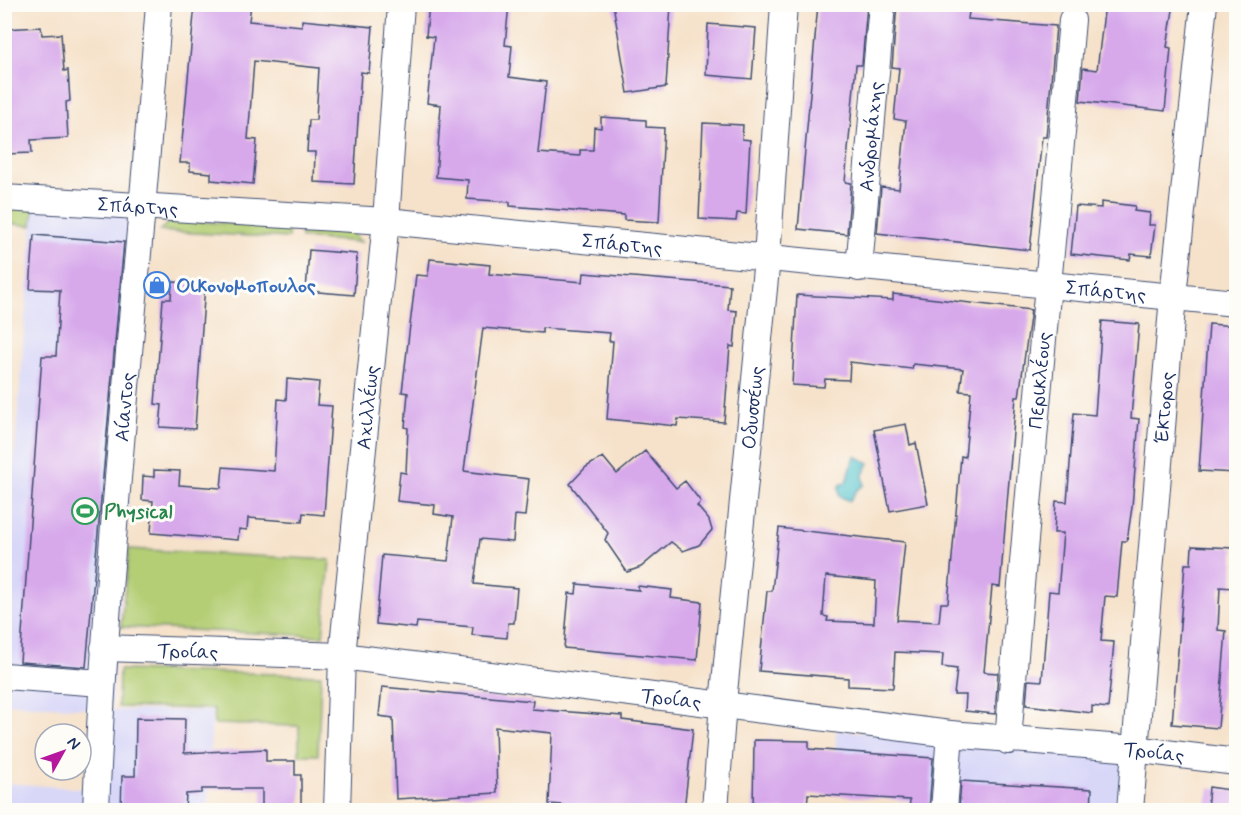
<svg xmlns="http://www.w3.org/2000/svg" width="1241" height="815" viewBox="0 0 1241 815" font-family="Mynerve,sans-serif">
	<rect width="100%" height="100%" fill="#fdfcf7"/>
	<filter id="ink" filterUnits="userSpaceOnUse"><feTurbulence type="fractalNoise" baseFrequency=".0167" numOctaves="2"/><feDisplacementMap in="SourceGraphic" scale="12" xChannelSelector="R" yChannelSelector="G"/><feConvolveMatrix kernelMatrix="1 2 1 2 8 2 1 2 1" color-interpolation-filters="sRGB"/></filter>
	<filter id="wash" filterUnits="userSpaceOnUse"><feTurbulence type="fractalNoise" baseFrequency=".008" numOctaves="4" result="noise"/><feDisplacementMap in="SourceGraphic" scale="24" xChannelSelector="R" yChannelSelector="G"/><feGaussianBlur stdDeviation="1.35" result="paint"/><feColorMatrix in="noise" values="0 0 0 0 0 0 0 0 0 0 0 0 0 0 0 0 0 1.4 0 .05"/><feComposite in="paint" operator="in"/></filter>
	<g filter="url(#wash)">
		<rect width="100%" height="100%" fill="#f6e2ca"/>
		<path fill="#d8d7f8" d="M34 206 153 213 111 710 212 711 208 810H5L4 783 89 789 92 709 5 703V577Z
			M836 730 1125 756 1121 810H938V803L834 795Z"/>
		<path fill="#b4ce74" stroke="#687e69" stroke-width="1.5" d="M4 203 34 205 32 226 5 223Z
			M171 220 289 227 288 238 159 231Z
			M302 228 351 232 361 242 301 238Z
			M129 549 330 560 323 636 121 627Z
			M119 670 321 675 318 755H299V726L214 724V709L118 707Z"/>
		<path fill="#57c4cd" stroke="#397a96" stroke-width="1.5" d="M855 456 869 463 863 475 864 485 856 491 850 501 839 496V486L846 482Z"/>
		<g id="blocks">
			<path fill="#d7a9eb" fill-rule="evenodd" d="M195 4H251L249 21 302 26V20L373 27 369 73 361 72 354 184 314 182 315 152H307L309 120H316L319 68 254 61 248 139 257 140 253 184 211 180V173L190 171V163H180Z
				M429 4H509L505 45 512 46 509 77 546 82 538 153 580 156V150H593L594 127 601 128V117L646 120V127L664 128 659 222 624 220V215L510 206V202L467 199 468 180 436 177 441 105 427 103 434 37 426 36Z
				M613 4H671L666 87 628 93Z
				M818 4H867L862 65H856L845 182 851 183 847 234 798 229Z
				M897 4H970L968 19 1056 26 1046 137H1042L1030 250 877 233 881 187 899 189 906 121 894 119 899 68 892 67Z
				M1105 4H1174L1167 47 1171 48 1165 111 1080 101 1083 68 1097 70Z
				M708 24 756 28 752 79 706 75Z
				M41 27 42 35 61 34 64 71 68 70 70 101 66 102 68 138 31 140 32 153 4 154V29Z
				M703 123 743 125 742 139 750 140 746 214 737 213 736 221 699 219Z
				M1101 202 1135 206 1134 211 1150 213 1149 225H1155L1151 256 1131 254 1130 260 1071 254 1076 206 1101 208Z
				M34 235 124 242 86 667 20 662 42 356H56L60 290 30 289Z
				M309 250 357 254 354 295 306 291Z
				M430 259 490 265 489 274 583 282 584 273 730 285 728 310 737 311 734 347 730 346 724 422 678 419 677 426 607 419 613 341H609L610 333 542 328V333L483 328 464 471 529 479 525 516 515 515 513 542 480 539 474 584 517 588 514 623H508L507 638 472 635 473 627 417 622 416 628 376 624 382 555 448 561 453 517 434 514 435 505 397 501 400 472 406 473 408 428 405 427 408 393 402 392 416 275 428 276Z
				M172 282 205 284 195 429 160 427 162 405 155 404 163 299H171Z
				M893 294 1031 310 1019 397H1016L1000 587 992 586 984 672 998 673 995 714 965 711 966 695H954L957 669 942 667 943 654 895 652 893 688 848 686V678L759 671 767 591H772L779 528 905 542 897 620 939 622 941 603H948L961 456 965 457 971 392 960 391 963 369 913 364 912 369 850 362 849 380 825 379 824 387 792 385 797 295 893 300ZM826 576 876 581 874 623 827 621 828 617 823 616Z
				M1102 321 1139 324 1131 418 1139 419 1132 507 1127 541H1122L1117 597 1105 596 1101 641 1114 642 1108 708 1092 706V713L1026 705 1028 680 1042 681 1049 591 1058 592 1063 533H1054L1056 501 1067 502 1074 413 1095 415Z
				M1209 324 1236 326V473L1199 471Z
				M287 379 319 382 317 405 332 406 324 515 303 513 302 522 248 518 247 530 239 529 238 540 151 533 153 501 142 500 143 476 154 477V470L180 471 179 485 221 488 223 467 274 471 278 399 286 400Z
				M906 424 910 445 916 443 928 504 890 511 874 430Z
				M645 451 676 488 685 481 701 502 697 506 709 520 712 530 699 545 683 551 671 542 641 567 627 572 605 540 608 533 570 484 586 467 603 457 617 474Z
				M1192 546 1234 548 1233 588 1220 587 1218 630 1226 631 1218 728 1172 724 1185 564H1191Z
				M577 584 639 590 637 586 672 590 671 598 702 602 697 660 564 648 569 593 576 594Z
				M382 687 533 701 532 709 622 716V720L693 729 684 810H564L563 805 549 804 552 733 495 727 497 793 396 799 393 718 379 716Z
				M136 718 185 719 184 753 266 749V761H295V775H301V810H262V789H202L201 793 186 794 185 810H121L122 776H135Z
				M754 740 809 741V749L933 758 929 810H909L910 800 808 794 807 810H753Z
				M961 781 1092 789 1091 810H959Z
				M1209 787 1236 791V810H1207Z"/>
		</g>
	</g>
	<g filter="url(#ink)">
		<use href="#blocks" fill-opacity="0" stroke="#3c4a6e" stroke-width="1.5"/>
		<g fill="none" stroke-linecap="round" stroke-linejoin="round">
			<defs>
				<g id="minor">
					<path id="s1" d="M4 198 386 221 1236 303"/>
					<path id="s2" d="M859 268 882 4"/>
					<path id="s3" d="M104 648 342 656 950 734 1134 749 1236 762"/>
					<path d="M4 676 102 683"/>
					<path id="s4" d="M1008 741C1027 500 1051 260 1072 20"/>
					<path id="s5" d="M96 810C107 541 139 273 159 4"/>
					<path id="s6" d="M337 810 342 656 386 221 401 4"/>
					<path id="s7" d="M715 810 723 703 767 258 784 4"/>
					<path d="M944 810 950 734"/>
					<path id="s8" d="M1130 810 1173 296 1204 4"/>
				</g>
			</defs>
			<use href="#minor" stroke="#3c4a6e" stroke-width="28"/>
			<use href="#minor" stroke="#fff" stroke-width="26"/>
		</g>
	</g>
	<defs>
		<symbol id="shop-ring" viewBox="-11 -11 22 22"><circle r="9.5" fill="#fdfcf7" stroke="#3f7fe0" stroke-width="1.5"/><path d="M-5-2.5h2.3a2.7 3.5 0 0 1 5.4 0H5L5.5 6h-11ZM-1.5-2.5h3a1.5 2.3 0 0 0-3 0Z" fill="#3f7fe0"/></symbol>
		<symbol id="stadium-ring" viewBox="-11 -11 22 22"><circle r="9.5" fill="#fdfcf7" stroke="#2e9e5b" stroke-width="1.5"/><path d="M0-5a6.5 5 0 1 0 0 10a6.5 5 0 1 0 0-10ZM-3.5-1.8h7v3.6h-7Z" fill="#2e9e5b"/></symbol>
	</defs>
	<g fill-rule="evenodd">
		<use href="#shop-ring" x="142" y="270" width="30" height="30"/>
		<use href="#stadium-ring" x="70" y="496" width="30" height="30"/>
	</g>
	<g text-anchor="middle" stroke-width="6" stroke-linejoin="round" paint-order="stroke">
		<g font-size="20" fill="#1b2f5e" stroke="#fdfcf7">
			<text dy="7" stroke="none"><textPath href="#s2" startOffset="132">Ανδρομάχης</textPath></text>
			<text dy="7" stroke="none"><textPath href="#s1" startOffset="134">Σπάρτης</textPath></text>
			<text dy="7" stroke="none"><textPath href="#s1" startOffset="620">Σπάρτης</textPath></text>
			<text dy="7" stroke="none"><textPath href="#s1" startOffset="1106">Σπάρτης</textPath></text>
			<text dy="7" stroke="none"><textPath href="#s4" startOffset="362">Περικλέους</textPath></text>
			<text dy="7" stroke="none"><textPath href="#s5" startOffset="404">Αίαντος</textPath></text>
			<text dy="7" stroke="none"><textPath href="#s6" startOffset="404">Αχιλλέως</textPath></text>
			<text dy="7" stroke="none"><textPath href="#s8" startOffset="404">Έκτορος</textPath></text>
			<text dy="7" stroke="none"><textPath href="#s7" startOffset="404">Οδυσσέως</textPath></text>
			<text dy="7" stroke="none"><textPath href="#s3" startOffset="84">Τροίας</textPath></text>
			<text dy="7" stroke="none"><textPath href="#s3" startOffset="570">Τροίας</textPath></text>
			<text dy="7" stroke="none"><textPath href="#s3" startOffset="1056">Τροίας</textPath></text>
		</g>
		<g font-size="20" font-weight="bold" fill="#366cbe" stroke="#fdfcf7" text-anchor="start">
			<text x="176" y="292">Οικονομοπουλος</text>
		</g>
		<g font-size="20" font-weight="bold" fill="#27864d" stroke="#fdfcf7" text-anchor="start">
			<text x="104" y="518">Physical</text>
		</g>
	</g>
	<rect width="1241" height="815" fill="none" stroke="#fdfcf7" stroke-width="24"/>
	<g transform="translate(63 752) rotate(50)"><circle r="28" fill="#fdfcf7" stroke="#a3aaba" stroke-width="1.5"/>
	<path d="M0-4.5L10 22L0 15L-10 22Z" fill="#b5179e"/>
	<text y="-9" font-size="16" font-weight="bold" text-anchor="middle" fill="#1b2f5e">N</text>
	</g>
</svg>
